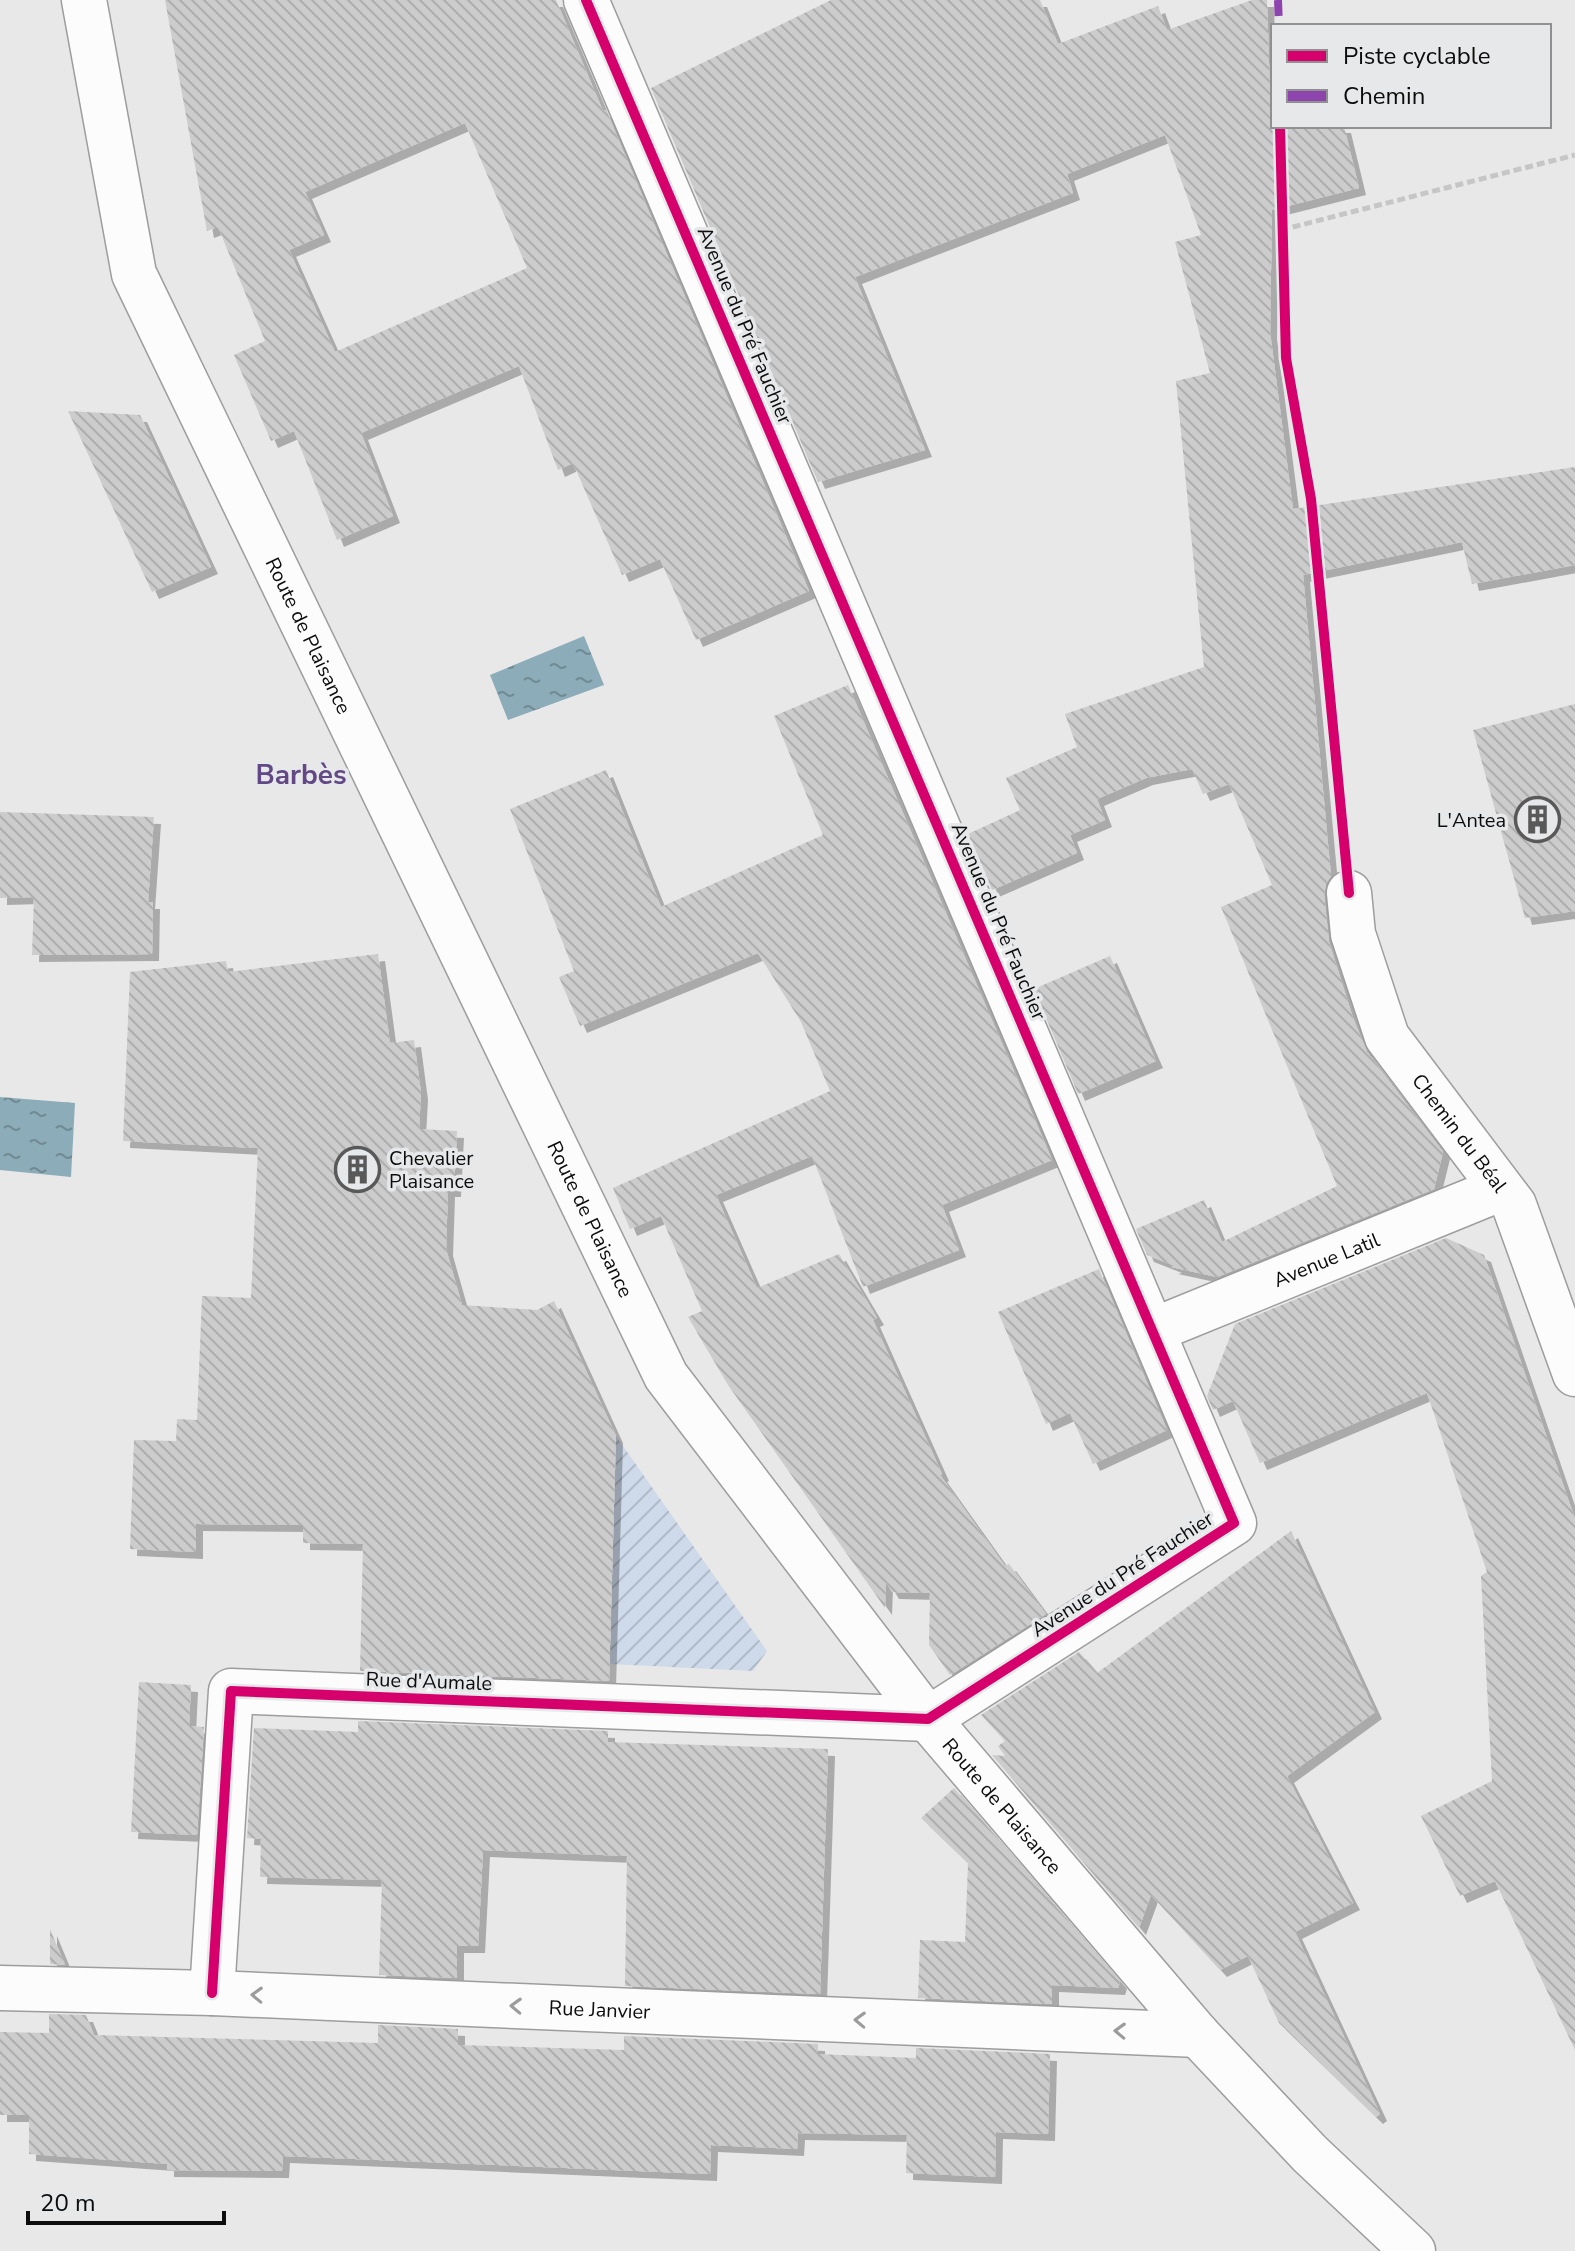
<svg xmlns="http://www.w3.org/2000/svg" width="1575" height="2251" viewBox="0 0 1575 2251" font-family="'Nunito Sans',sans-serif">
	<defs>
		<pattern id="garden-furrows" width="10" height="10" patternUnits="userSpaceOnUse" patternTransform="scale(2)"><rect width="10" height="10" fill="#cedaea"/><path d="M-1 1l2-2M0 10L10 0M9 11l2-2" fill="none" stroke="#b0bac8"/></pattern>
		<pattern id="water-ripples" width="26" height="14" patternUnits="userSpaceOnUse" patternTransform="scale(2)"><rect width="26" height="14" fill="#8bacb8"/><path d="M2 4q2-2 4 0t4 0M15 11q2-2 4 0t4 0" fill="none" stroke="#708a94"/></pattern>
		<pattern id="building-back-hatch" width="6" height="6" patternUnits="userSpaceOnUse" patternTransform="scale(2)"><rect width="6" height="6" fill="#cccccd"/><path d="M-1 5l2 2M0 0l6 6M5-1l2 2" fill="none" stroke="#aeaeaf"/></pattern>
		<filter id="shadow"><feDropShadow dx="7" dy="7" stdDeviation="0" flood-color="#0004"/></filter>
	</defs>
	<rect width="100%" height="100%" fill="#e8e8e8"/>
	<path fill="url(#garden-furrows)" d="M616 1436 767 1651 753 1671 610 1664Z"/>
	<path fill="url(#water-ripples)" d="M584 636 604 685 508 720 490 675Z
		M0 1097 75 1103 71 1177 0 1170Z"/>
	<path fill="url(#building-back-hatch)" fill-rule="evenodd" filter="url(#shadow)" d="M165 0H556L603 111 606 110 809 591 696 640 660 559 622 575 573 463 558 470 519 366 361 433 393 516 337 540 294 431 271 441 234 355 265 341 218 227 207 231ZM465 123 527 268 335 352 289 250 324 235 305 192Z
		M831 0H1040L1058 44 1158 6 1167 30 1252 0H1267L1271 126H1344L1359 188 1272 210 1270 332 1293 509 1575 467V565L1472 584 1462 542 1303 575 1331 876 1326 883 1324 895 1329 942 1353 1018 1367 1052 1443 1152 1434 1189 1217 1277 1171 1267 1175 1266 1147 1255 1136 1229 1204 1200 1222 1242 1337 1186 1221 907 1272 885 1229 784 1203 794 1192 769 1146 778 1097 799 1105 820 1070 835 1077 853 992 890 968 834 1020 810 1006 778 1077 747 1065 714 1204 667 1176 381 1210 373 1175 242 1201 235 1165 135 1067 174 1073 193 855 277 925 450 818 482 651 88Z
		M68 411 140 415 211 567 152 592Z
		M848 685 1052 1160 942 1205 959 1250 863 1287 812 1156 716 1195 757 1288 839 1254 877 1318 873 1320 942 1474 940 1475 1005 1566 1009 1564 1046 1614 950 1675 929 1645 930 1593 892 1592 886 1582 885 1608 728 1385 688 1317 702 1311 661 1216 630 1229 613 1188 830 1091 801 1022 758 953 580 1026 559 977 574 971 510 809 606 770 661 907 823 835 774 716Z
		M1575 704V911L1525 918 1473 730Z
		M0 812 154 817 148 902H153L152 954 32 955 34 897 0 898Z
		M378 954 390 1043 414 1040 421 1093 419 1129 457 1131 454 1190H448L446 1249 462 1305 537 1310 554 1301 616 1436 609 1681 360 1671 363 1544 303 1543V1525L196 1524V1552L130 1549 134 1440 176 1441 177 1419 197 1420 202 1296 251 1298 258 1148 123 1141 130 972 226 961 228 972Z
		M1110 956 1156 1061 1078 1094 1034 989Z
		M1446 1238 1484 1255 1575 1519V2050L1495 1881 1460 1896 1421 1816 1492 1781 1481 1576 1487 1572 1427 1393 1260 1463 1233 1401 1213 1410 1207 1396 1235 1324Z
		M1099 1269 1167 1430 1093 1464 1070 1413 1046 1424 998 1312Z
		M1291 1531 1375 1712 1287 1776 1353 1903 1295 1932 1380 2114 1376 2117 1279 2023 1248 1956 1220 1970 1151 1895 1139 1928 992 1755 1005 1756 998 1746 1005 1741 981 1715 1079 1652 1097 1673Z
		M139 1682 191 1685 189 1726 204 1727 197 1835 131 1832Z
		M358 1721 608 1731V1742L828 1749 820 1994 625 1986 627 1856 483 1850 478 1946H457V1978L379 1975 382 1880 260 1877 261 1839 247 1838 254 1728 358 1732Z
		M954 1788 1120 1982 1118 1988 1052 1985V2004L918 1998 920 1940 965 1942 968 1863 921 1818Z
		M50 1929 65 1965 50 1964Z
		M49 2014 86 2015 94 2035 378 2043V2025L458 2029V2045L624 2050V2036L818 2044V2054L916 2058V2048L1050 2054 1048 2134 996 2132 995 2177 906 2173 907 2135 798 2133 797 2149 711 2145 710 2174 283 2156 282 2171 167 2170V2164L29 2154V2115H0V2032L49 2033Z"/>
	<g fill="none" stroke-linecap="round" stroke-linejoin="round">
		<defs>
			<g id="minor">
				<path id="s1" d="M84 0 134 274 666 1376 928 1719 1198 2035 1310 2154 1413 2251"/>
				<path id="s2" d="M1349 893 1353 934 1387 1037 1514 1205 1575 1374"/>
				<path id="s3" d="M1154 1330 1500 1189"/>
				<path id="s4" d="M0 1988 212 1993 1198 2035"/>
				<path d="M212 1993 231 1691 928 1719 1234 1523 586 0"/>
			</g>
		</defs>
		<use href="#minor" stroke="#9d9d9e" stroke-width="47"/>
		<path stroke="#c6c6c6" stroke-width="5" stroke-dasharray="8 4" stroke-linecap="butt" d="M1281 230 1575 155"/>
		<use href="#minor" stroke="#fcfcfc" stroke-width="44"/>
		<path stroke="#8e44ad" stroke-width="8" stroke-dasharray="16 8" stroke-linecap="butt" d="M1278 0 1279 26"/>
		<defs>
			<path id="cycleway" d="M1280 126 1286 358 1311 499 1349 893
				M212 1993 231 1691 928 1719 1234 1523 586 0"/>
		</defs>
		<use href="#cycleway" stroke="#e7e8e9" stroke-width="15"/>
		<use href="#cycleway" stroke="#d6006c" stroke-width="10"/>
	</g>
	<defs><path id="oneway-chevron" d="M-2-3.5L2.5 0L-2 3.5" fill="none" stroke-width="1.6" stroke-linecap="round" stroke-linejoin="round" transform="scale(2)"/></defs>
	<g stroke="#9c9c9c">
		<use href="#oneway-chevron" transform="translate(257 1995) rotate(-178)"/>
		<use href="#oneway-chevron" transform="translate(516 2006) rotate(-178)"/>
		<use href="#oneway-chevron" transform="translate(860 2020) rotate(-178)"/>
		<use href="#oneway-chevron" transform="translate(1120 2031) rotate(-178)"/>
	</g>
	<defs>
		<symbol id="building-ring" viewBox="-11 -11 22 22"><circle r="9.5" fill="#e7e8e9" stroke="#595959" stroke-width="1.5"/><path d="M-4-6H4V6H1V3H-1V6H-4ZM-2.5-4.3h1.7v1.8h-1.7ZM.8-4.3h1.7v1.8H.8ZM-2.5-1h1.7V.8h-1.7ZM.8-1h1.7V.8H.8Z" fill="#595959"/></symbol>
	</defs>
	<g fill-rule="evenodd">
		<use href="#building-ring" x="1512" y="794" width="51" height="51"/>
		<use href="#building-ring" x="332" y="1144" width="51" height="51"/>
	</g>
	<g text-anchor="middle" stroke-width="7" stroke-linejoin="round" paint-order="stroke">
		<g font-size="20" fill="#0c0c0c" stroke="#e7e8e9">
			<text transform="translate(745 325) rotate(67)" y="7">Avenue du Pré Fauchier</text>
			<text dy="7" stroke="none"><textPath href="#s1" startOffset="680">Route de Plaisance</textPath></text>
			<text transform="translate(999 921) rotate(67)" y="7">Avenue du Pré Fauchier</text>
			<text dy="7" stroke="none"><textPath href="#s2" startOffset="270">Chemin du Béal</textPath></text>
			<text dy="7" stroke="none"><textPath href="#s1" startOffset="1328">Route de Plaisance</textPath></text>
			<text dy="7" stroke="none"><textPath href="#s3" startOffset="186">Avenue Latil</textPath></text>
			<text transform="translate(1122 1574) rotate(-33)" y="7">Avenue du Pré Fauchier</text>
			<text transform="translate(429 1681) rotate(2)" y="7">Rue d'Aumale</text>
			<text dy="7" stroke="none"><textPath href="#s1" startOffset="2048">Route de Plaisance</textPath></text>
			<text dy="7" stroke="none"><textPath href="#s4" startOffset="600">Rue Janvier</textPath></text>
		</g>
		<g font-size="20" fill="#0c0c0c" stroke="#e7e8e9" text-anchor="end">
			<text x="1506" y="827">L'Antea</text>
			<text x="389" y="1165" text-anchor="start">Chevalier<tspan x="389" dy="23">Plaisance</tspan></text>
		</g>
		<g font-size="28" font-weight="bold" fill="#624986" stroke="#e7e8e9">
			<text x="301" y="784">Barbès</text>
		</g>
	</g>
	<rect x="1271" y="24" width="280" height="104" fill="#e7e8e9" stroke="#8f9091" stroke-width="2"/>
	<rect x="1287" y="50" width="40" height="12" fill="#d6006c" stroke="#8f9091" stroke-width="2"/>
	<text x="1343" y="64" font-size="24" fill="#0c0c0c">Piste cyclable</text>
	<rect x="1287" y="90" width="40" height="12" fill="#8e44ad" stroke="#8f9091" stroke-width="2"/>
	<text x="1343" y="104" font-size="24" fill="#0c0c0c">Chemin</text>
	<path d="M28 2211v12h196v-12" fill="none" stroke="#0c0c0c" stroke-width="4"/>
	<text x="40" y="2211" font-size="24" fill="#0c0c0c" stroke="#e7e8e9" stroke-width="6" paint-order="stroke">20 m</text>
</svg>
